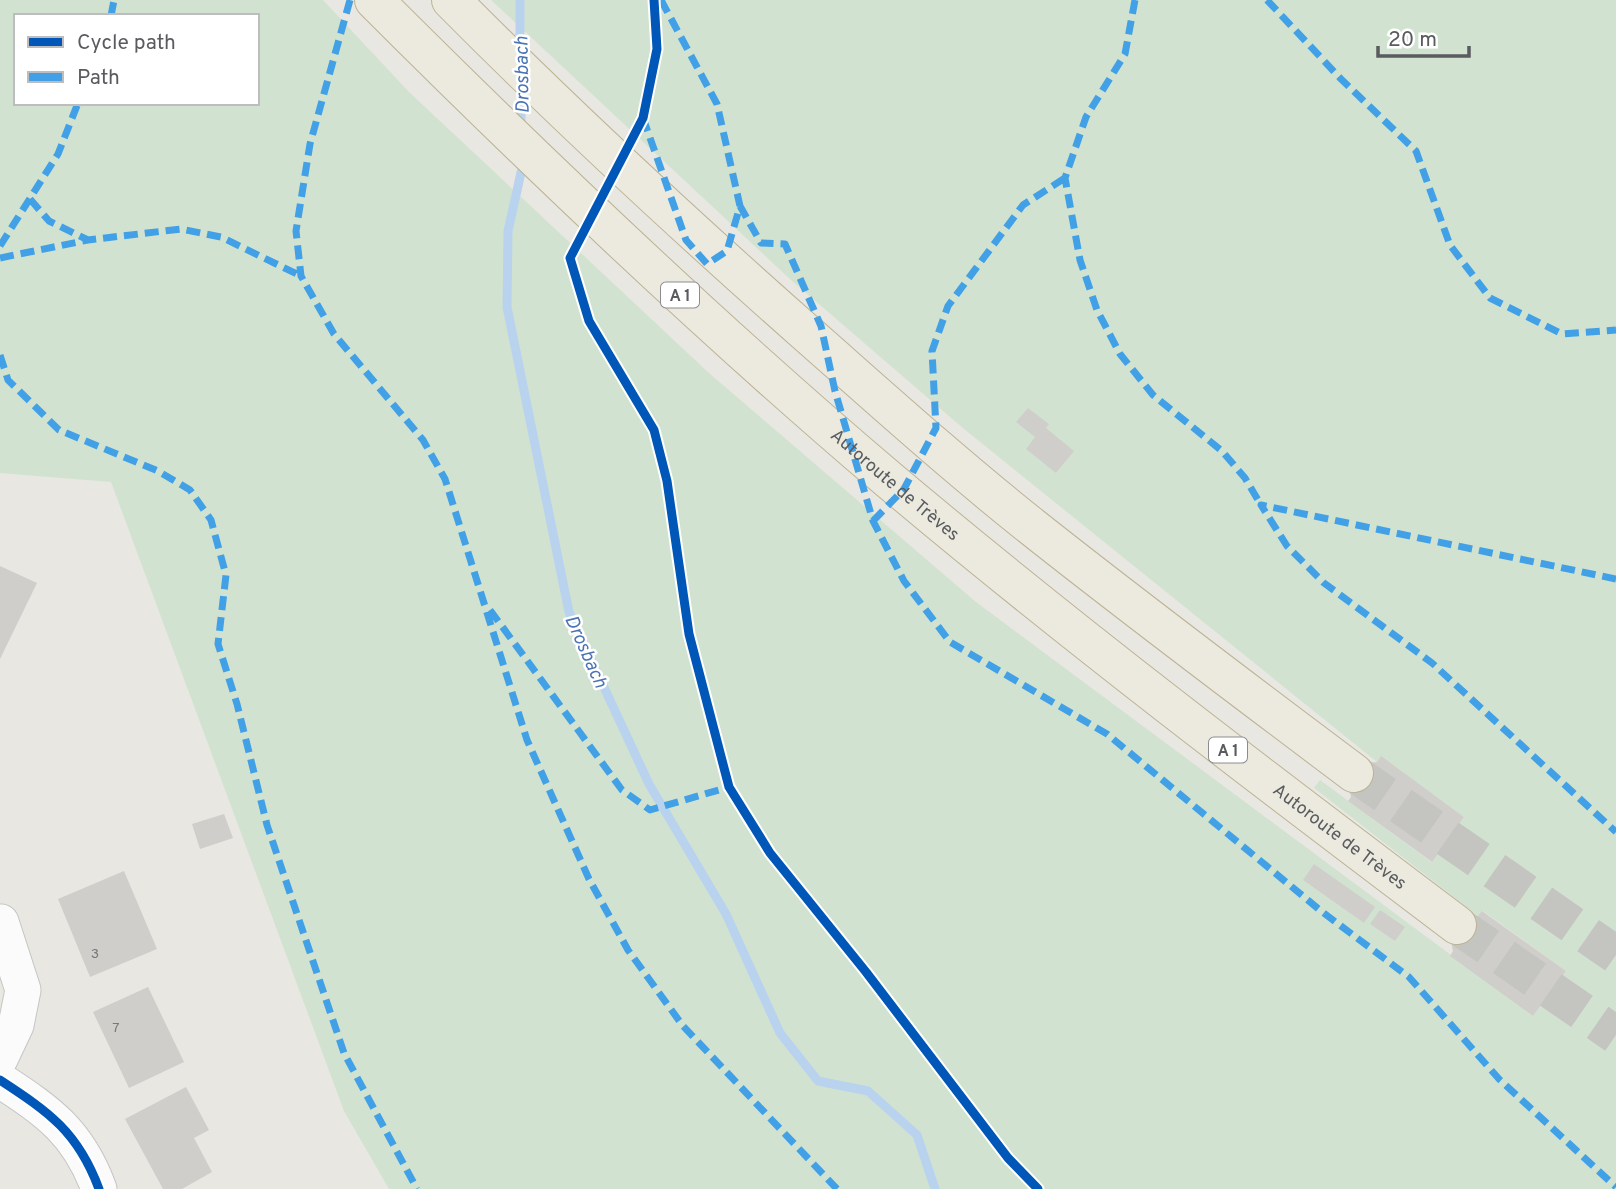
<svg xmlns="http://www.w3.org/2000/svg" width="1616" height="1189" viewBox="0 0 1616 1189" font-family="Overpass,sans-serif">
	<rect width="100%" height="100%" fill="#e8e7e2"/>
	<path fill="#d1e3d0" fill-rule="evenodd" d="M0 0H323L409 92 709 373 976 602 1533 1016 1566 971 1483 911 1478 916 1314 788 1320 780 1431 862 1464 817 1381 757 1377 762 964 429 791 280 491 0H1616V1189H389L344 1111 111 482 0 473ZM16 16H257V103H16Z"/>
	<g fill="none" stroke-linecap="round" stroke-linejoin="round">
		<path stroke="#b9d3ef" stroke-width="9" d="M520 0V51
			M521 86V128
			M522 159V168L508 231 507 307 569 612 649 784 726 914 780 1033 818 1081 868 1091 917 1135 935 1189"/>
	</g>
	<path fill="#cfcecb" d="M1028 408 1049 424 1046 428 1074 451 1056 473 1026 449 1035 437 1016 422Z
		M0 566 37 583 0 659Z
		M1381 756 1464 817 1432 862 1348 801 1351 797 1349 787 1367 763 1377 762Z
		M224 814 233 838 200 849 192 824Z
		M1314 864 1375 907 1364 923 1303 880Z
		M124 871 157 949 90 977 58 899Z
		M1380 910 1405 927 1395 941 1370 924Z
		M1482 911 1566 971 1533 1016 1450 956 1453 951 1451 941 1468 917 1478 916Z
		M148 987 184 1062 129 1088 93 1012Z
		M186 1087 209 1130 194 1138 212 1172 182 1189H163L125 1119Z"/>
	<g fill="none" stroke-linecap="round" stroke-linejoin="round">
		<path stroke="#c4c4c1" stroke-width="38" stroke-dasharray="38 19" stroke-linecap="butt" d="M1354 773 1616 955
			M1457 925 1616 1035"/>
		<defs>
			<path id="minor" d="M0 1059 16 1025 23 990 1 922
				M0 1080C49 1112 78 1132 99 1189"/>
			<g id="highway">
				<path id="s1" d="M374 0C539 165 709 327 888 479 1072 634 1265 780 1457 925"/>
				<path d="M451 0C565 115 683 224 804 331 879 397 953 464 1031 526 1137 610 1246 692 1354 773"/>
			</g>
		</defs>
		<use href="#minor" stroke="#c5c5c4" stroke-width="37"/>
		<use href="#highway" stroke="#bbb394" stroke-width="40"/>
		<use href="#minor" stroke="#fcfbfb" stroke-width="35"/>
		<use href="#highway" stroke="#eceadf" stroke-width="38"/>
		<path stroke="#42a1e6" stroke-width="7" stroke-dasharray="14 7" stroke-linecap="butt" d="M350 0 310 144 296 231 301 276 334 334 423 440 445 479 527 740 589 879 628 950 683 1026 837 1189
			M661 0 717 104 740 206
			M1135 0 1125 54 1086 117 1065 178 1080 260 1097 310 1120 354 1153 395 1222 451 1245 478 1261 505
			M1267 0 1341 79 1416 151 1450 245 1490 298 1562 334 1616 330
			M111 16 114 0
			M643 118 686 240 707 264 727 251 740 206 761 243 785 244 821 326 835 391 873 521 904 581 950 642 1107 734 1321 911 1409 977 1499 1079 1616 1187
			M30 199 49 221 88 240
			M0 246 58 154 78 103
			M0 258 88 240 181 229 221 237 301 276
			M0 355 8 380 59 430 158 471 190 490 211 520 226 575 218 644 237 704 267 825 344 1053 417 1189
			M873 521 904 489 936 428 932 351 948 306 1023 205 1065 178
			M1616 579 1261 505 1287 546 1324 583 1432 663 1616 832
			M490 610 622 790 650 810 729 787"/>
		<defs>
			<path id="cycleway" d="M654 0 657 49 643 118 570 258 589 321 654 430 667 481 689 634 729 787 770 853 866 972 1008 1158 1038 1189
				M0 1080C49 1112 78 1132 99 1189"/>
		</defs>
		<use href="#cycleway" stroke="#fff" stroke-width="13"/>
		<use href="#cycleway" stroke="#0057b8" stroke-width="9"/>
	</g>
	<g text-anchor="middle" stroke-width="5" stroke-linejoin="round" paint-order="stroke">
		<g font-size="14" fill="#78797b">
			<text x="95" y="958">3</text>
			<text x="116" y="1032">7</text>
		</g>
		<g fill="#fff" stroke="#8b8c8f" stroke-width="2">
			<rect x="661" y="282.5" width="38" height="25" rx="5"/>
			<rect x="1209" y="737.5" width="38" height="25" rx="5"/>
		</g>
		<g font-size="16" font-weight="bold" fill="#595b5f">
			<text x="680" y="301">A 1</text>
			<text x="1228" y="756">A 1</text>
		</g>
		<g font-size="18" fill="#595b5f" stroke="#fff">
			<text dy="6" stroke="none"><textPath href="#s1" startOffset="712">Autoroute de Trèves</textPath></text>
			<text dy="6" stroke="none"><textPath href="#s1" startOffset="1279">Autoroute de Trèves</textPath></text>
		</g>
		<g font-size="19" font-style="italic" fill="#4b74b5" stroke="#fff">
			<text transform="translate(521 75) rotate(-91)" y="7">Drosbach</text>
			<text transform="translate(587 651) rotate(66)" y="7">Drosbach</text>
		</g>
	</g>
	<rect x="14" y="14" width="245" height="91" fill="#ffffff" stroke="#bdbdbf" stroke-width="2"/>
	<rect x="28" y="37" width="35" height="10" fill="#0057b8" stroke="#bdbdbf" stroke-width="2"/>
	<text x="77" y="49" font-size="21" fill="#595b5f">Cycle path</text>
	<rect x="28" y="72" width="35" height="10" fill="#42a1e6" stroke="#bdbdbf" stroke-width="2"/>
	<text x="77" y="84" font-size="21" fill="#595b5f">Path</text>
	<path d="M1378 46v10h91v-10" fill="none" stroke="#595b5f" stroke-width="3.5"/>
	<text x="1388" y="46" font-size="21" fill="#595b5f" stroke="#ffffff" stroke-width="5" paint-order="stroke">20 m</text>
</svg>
